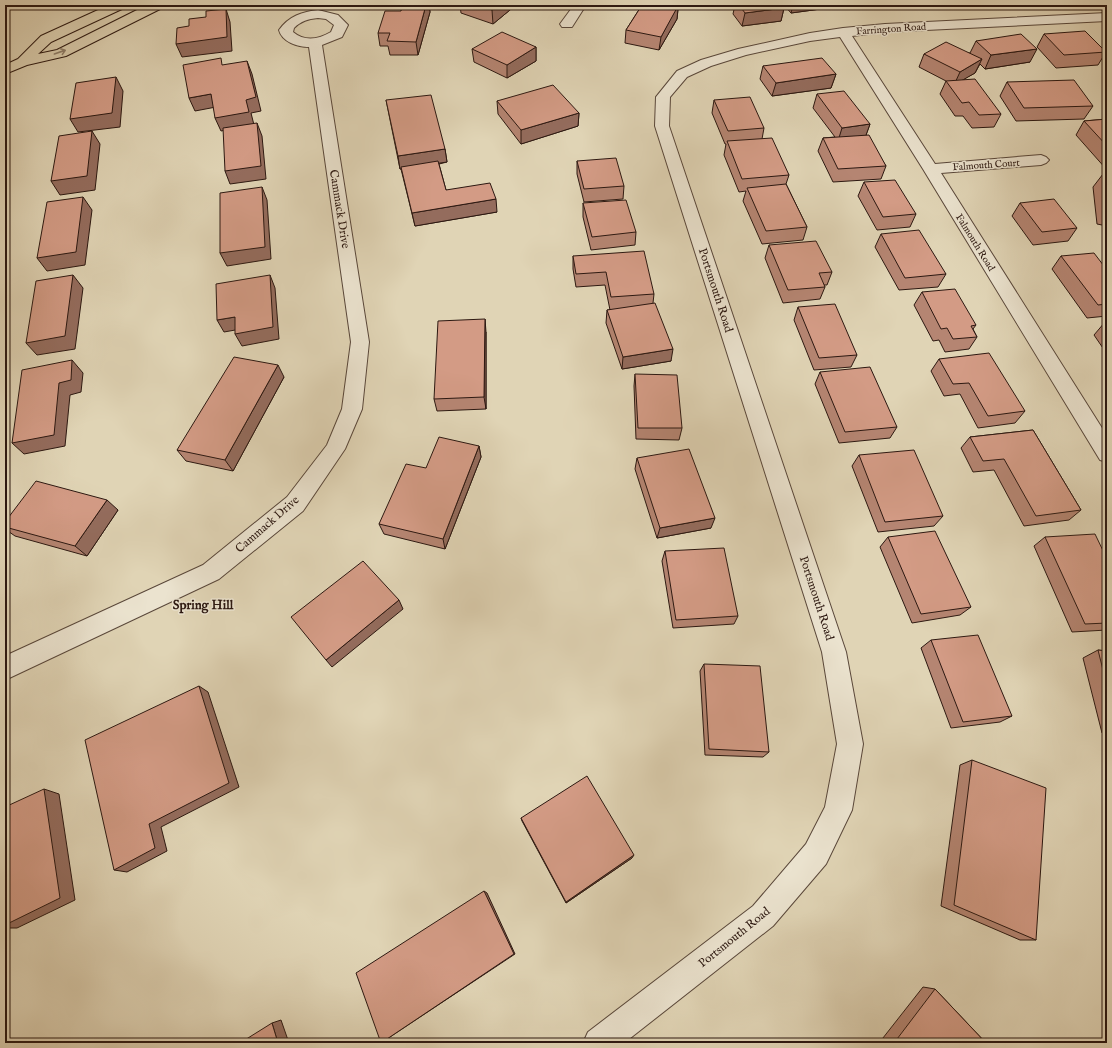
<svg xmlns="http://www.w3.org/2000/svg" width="1112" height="1048" viewBox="0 0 1112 1048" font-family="'IM FELL English',serif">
	<rect width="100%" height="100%" fill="#e0d4b5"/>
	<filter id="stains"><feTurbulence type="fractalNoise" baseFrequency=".005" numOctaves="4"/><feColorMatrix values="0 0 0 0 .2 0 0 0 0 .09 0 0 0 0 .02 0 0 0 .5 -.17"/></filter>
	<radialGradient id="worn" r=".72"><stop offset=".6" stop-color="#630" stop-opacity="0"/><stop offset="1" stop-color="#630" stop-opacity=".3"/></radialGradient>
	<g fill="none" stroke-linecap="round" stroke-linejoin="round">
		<defs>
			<path id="minor" d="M574 5H586L572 27H562L560 24Z
				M318 10 338 15 348 25 342 37 322 45 369 342 362 409 345 449 303 511 219 579 5 680V656L203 565 287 497 327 445 342 409 351 342 309 47C298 47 282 42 279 30 289 16 302 12 318 10ZM318 18 326 19 334 25 331 32C319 39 305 42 293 32L294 28C301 21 308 19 318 18Z
				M1107 13V21L885 32 852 36 935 164 1041 155 1046 157 1049 160 1046 163 1041 165 941 173 1107 436V462L1100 460 923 169 840 37 810 41 746 55 711 66 687 77 670 97 669 126 846 652 863 744 852 810 826 864 773 926 624 1043H583L588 1032 753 906 806 844 825 807 837 744 822 652 655 126 656 97 677 71 701 60 738 49 810 33 843 28 885 24Z"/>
			<path id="major" d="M109 5H125L124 8 51 42 38 54 57 50 147 5H163L162 8 66 56 27 65 5 74V65L18 59 41 36Z"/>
		</defs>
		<use href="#minor" stroke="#59473a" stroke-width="2"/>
		<use href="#major" stroke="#2c1811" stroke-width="2"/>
		<use href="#minor" fill="#ebe3cf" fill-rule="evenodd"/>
		<use href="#major" fill="#e0d4b5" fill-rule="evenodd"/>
	</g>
	<path fill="#b58572" stroke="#2c1811" d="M403 5H429L430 12 418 55H390L388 46H380L378 33 401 11Z
		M460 5H516L493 24 461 13Z
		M642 5H682L678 9 677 19 659 50 625 43 626 30Z
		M735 5H782L784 8 781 21 742 26 733 14Z
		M784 5H829L828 8 791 13Z
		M1044 34 1106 52 1098 65 1056 68 1037 47Z
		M976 41 1030 62 985 69 980 64 975 73 964 79 1001 114 994 127 972 128 963 116H955L940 94 946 81 919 67 924 54 970 53Z
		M536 47V61L507 78 474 62 472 49Z
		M763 66 836 74 831 88 772 96 760 79Z
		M1007 82 1093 106 1084 119 1016 121 1000 96Z
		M817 94 870 124 866 135 886 166 881 179 833 182 818 151 823 138 835 137 813 108Z
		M386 100 445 149 447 162 439 164 446 190 497 212 415 226 401 169H400Z
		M714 100 764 128 762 139 789 175 786 184 807 227 803 240 762 244 743 201 746 191 739 192 724 155 726 144H725L712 113Z
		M497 101 579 113 578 126 521 144 498 114Z
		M1107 119V170L1076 135 1084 121Z
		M577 161 624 186 623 199 584 202 577 174Z
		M1103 174 1107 175V226L1097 224 1093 187Z
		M864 182 916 214 910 227 877 230 858 196Z
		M583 203 636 232 635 245 591 250 583 217Z
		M1020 203 1077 228 1068 241 1033 245 1012 216Z
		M881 234 946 274 938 287 899 290 875 247Z
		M769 245 832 272 827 285H824L825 287 820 299 783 303 765 258Z
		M573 256 654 294 653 303 671 361 622 369 606 323 607 310H610L605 285 576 287 573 269Z
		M1061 256 1107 270V316L1087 318 1052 269Z
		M922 292 976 325 973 329 977 337 969 349 945 352 939 340 933 341 914 305Z
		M798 307 857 355 851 367 814 370 794 320Z
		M1105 322H1107V354L1094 335Z
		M486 332V409L437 411 434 399Z
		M939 359 1025 411 1015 423 978 428 960 394 944 396 931 371Z
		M820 372 897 427 890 438 839 443 815 384Z
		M635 374 682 428 679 440 636 439 634 386Z
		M284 377 233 471 186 461 177 450Z
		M1033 430 1081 510 1069 520 1024 526 994 470 973 472 961 448 970 437Z
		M479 446 481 457 445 549 384 534 379 524 426 468Z
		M859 455 943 516 934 526 878 532 852 466Z
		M637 458 711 528 657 538 635 469Z
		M118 510 87 556 15 536 5 529V522Z
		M888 537 971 607 960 615 912 623 880 547Z
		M1045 537 1107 559V630L1072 632 1034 546Z
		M665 551 738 616 734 624 673 628 662 561Z
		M931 640 1012 716 1000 722 951 728 921 648Z
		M1098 650 1107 651V734L1102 733 1083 658Z
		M704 664 769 752 763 757 705 755 700 671Z
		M972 760 1036 940H1020L941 906 960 765Z
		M1107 802V822L1104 803Z
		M521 818 632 858 566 903 522 821Z
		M923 987 935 989 986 1043H879Z"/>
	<path fill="#946c5d" stroke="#2c1811" d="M426 5H429L430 12 418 55 416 42Z
		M499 5H516L493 24 492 10Z
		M674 5H682L678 9 677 19 659 50 661 37 673 14Z
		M793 5H829L828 8 791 13Z
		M784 8 781 21 742 26 745 13Z
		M226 9 230 22 232 51 182 57 176 44Z
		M536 47V61L507 78V65Z
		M1037 49 1030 62 985 69 991 55Z
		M982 59 975 73 954 85 960 72Z
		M247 61 252 74 261 111 251 113 254 125 221 131 215 118Z
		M836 74 831 88 772 96 776 83Z
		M116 77 123 91 120 127 78 132 70 119Z
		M211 94 216 107 195 111 189 98Z
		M579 113 578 126 521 144V130Z
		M257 123 262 136 266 179 230 184 225 171Z
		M870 124 865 138 838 141 842 128Z
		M92 131 100 144 95 190 60 195 51 181Z
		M445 149 447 162 400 169 398 156Z
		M262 187 267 200 271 259 227 266 220 253Z
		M83 197 92 210 85 265 47 271 37 258Z
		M496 199 497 212 415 226 412 213Z
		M73 275 83 288 75 349 37 355 26 343Z
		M270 275 275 288 279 339 242 346 235 334Z
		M235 317 241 329 224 332 217 320Z
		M485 319 486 332V409L484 397Z
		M673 349 671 361 622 369 623 357Z
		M72 360 83 373 81 392 70 395 65 446 24 454 12 443 59 383Z
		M278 365 284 377 233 471 225 460Z
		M479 446 481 457 445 549 443 539Z
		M107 500 118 510 87 556 75 546Z
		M715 518 711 528 657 538 660 528Z
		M399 600 403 609 332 667 326 660Z
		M199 686 208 692 239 787 161 827 167 851 127 872 114 870 149 824Z
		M44 789 59 794 75 900 17 928H5V925Z
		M634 855 632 858 566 903V902Z
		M484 891 487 893 515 954 387 1039Z
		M281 1020 289 1043H278L272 1023Z"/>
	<path fill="#d39b85" stroke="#2c1811" d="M403 5H426L416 42 387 41 390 33H378L385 11H401Z
		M475 5H499L492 10Z
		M642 5H672L678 6 661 37 626 30Z
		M739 5H782L784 8 745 13Z
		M226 9 227 37 176 44 177 28 189 26V19L206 17V11Z
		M1085 31 1106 52 1064 55 1044 34Z
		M502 32 536 47 507 65 472 49Z
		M1021 34 1037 49 991 55 976 41Z
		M946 42 982 59 960 72 924 54Z
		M221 58 222 65 247 61 256 97 246 100 249 112 215 118 211 94 189 98 183 65Z
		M822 58 836 74 776 83 763 66Z
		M116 77 112 113 70 119 76 83Z
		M975 79 1001 114 979 115 969 102 962 103 946 81Z
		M1074 80 1093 106 1024 108 1007 82Z
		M553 85 579 113 521 130 497 101Z
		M844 91 870 124 842 128 817 94Z
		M431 95 445 149 398 156 386 100Z
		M750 97 764 128 728 131 714 100Z
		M1107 119V146L1084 121Z
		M257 123 261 166 225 171 223 128Z
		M92 131 87 176 51 181 59 136Z
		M869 135 886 166 838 169 823 138Z
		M772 138 789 175 742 179 727 141Z
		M616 158 624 186 584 189 577 161Z
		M438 161 446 190 490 183 496 199 412 213 401 167Z
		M1103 174 1107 175V210Z
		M895 180 916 214 883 217 864 182Z
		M786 184 807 227 766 231 747 188Z
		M262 187 265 247 220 253V193Z
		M83 197 76 252 37 258 47 202Z
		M1054 199 1077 228 1042 232 1020 203Z
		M626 200 636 232 592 237 583 203Z
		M919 230 946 274 905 278 881 234Z
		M816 241 832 272 819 273 825 287 788 290 769 245Z
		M644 251 654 294 611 297 606 272 576 274 573 256Z
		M1094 253 1107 270V304L1098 305 1061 256Z
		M73 275 65 336 26 343 36 281Z
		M270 275 273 327 235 334V317L217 320 216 284Z
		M955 289 976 325 971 326 977 337 953 339 947 328 941 329 922 292Z
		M655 303 673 349 623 357 607 310Z
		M835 304 857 355 819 358 798 307Z
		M485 319 484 397 434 399 438 321Z
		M989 353 1025 411 988 416 969 383 953 384 939 359Z
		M234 357 278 365 225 460 177 450Z
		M72 360 71 380 59 383 54 435 12 443 22 370Z
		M870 367 897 427 845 432 820 372Z
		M635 374 677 375 682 428H638Z
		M1033 430 1081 510 1036 516 1004 459 983 461 970 437Z
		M439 437 479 446 443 539 379 524 406 464 426 468Z
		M689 449 715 518 660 528 637 458Z
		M914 450 943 516 885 522 859 455Z
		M36 481 107 500 75 546 5 527V522Z
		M935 531 971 607 921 614 888 537Z
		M1095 534 1107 559V623L1085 624 1045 537Z
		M724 548 738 616 676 620 665 551Z
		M363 561 399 600 326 660 291 617Z
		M978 635 1012 716 963 722 931 640Z
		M1098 650 1107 651V686Z
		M704 664 760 666 769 752 709 749Z
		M199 686 229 783 149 824 155 848 114 870 85 740Z
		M972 760 1046 788 1036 940 954 905Z
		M587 776 634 855 566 902 521 818Z
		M44 789 60 898 5 925V807Z
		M484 891 514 954 381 1043 356 973Z
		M935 989 986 1043H894Z
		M272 1023 278 1043H240Z"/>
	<defs><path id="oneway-shaft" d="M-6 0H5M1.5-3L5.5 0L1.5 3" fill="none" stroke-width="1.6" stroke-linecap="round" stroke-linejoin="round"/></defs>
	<use stroke="#8f7f6b" href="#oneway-shaft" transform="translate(60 52) rotate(-19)"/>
	<g text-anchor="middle" stroke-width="3" stroke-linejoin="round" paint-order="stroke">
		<g font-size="10" fill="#2c1811" stroke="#ebe3cf">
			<text transform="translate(891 28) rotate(-4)" y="4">Farrington Road</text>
			<text transform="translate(986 164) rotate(-4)" y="4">Falmouth Court</text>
			<text transform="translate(976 242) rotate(58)" y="4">Falmouth Road</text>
		</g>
		<g font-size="12" fill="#2c1811" stroke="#ebe3cf">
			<text transform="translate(340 209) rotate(81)" y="4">Cammack Drive</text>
			<text transform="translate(716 290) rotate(72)" y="4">Portsmouth Road</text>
			<text transform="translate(267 524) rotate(-41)" y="4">Cammack Drive</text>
			<text transform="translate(817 598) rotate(72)" y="4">Portsmouth Road</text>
			<text transform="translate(734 937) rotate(-39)" y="4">Portsmouth Road</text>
		</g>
		<g font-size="13" font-weight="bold" fill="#2c1811" stroke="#ebe3cf">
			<text x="203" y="609">Spring Hill</text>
		</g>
	</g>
	<rect width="1112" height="1048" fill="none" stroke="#e0d4b5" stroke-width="20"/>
	<rect x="6" y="6" width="1100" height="1036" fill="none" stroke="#2c1811" stroke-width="2"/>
	<rect x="10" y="10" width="1092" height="1028" fill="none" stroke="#2c1811"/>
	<rect width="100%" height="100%" filter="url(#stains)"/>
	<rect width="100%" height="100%" fill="url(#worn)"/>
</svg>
